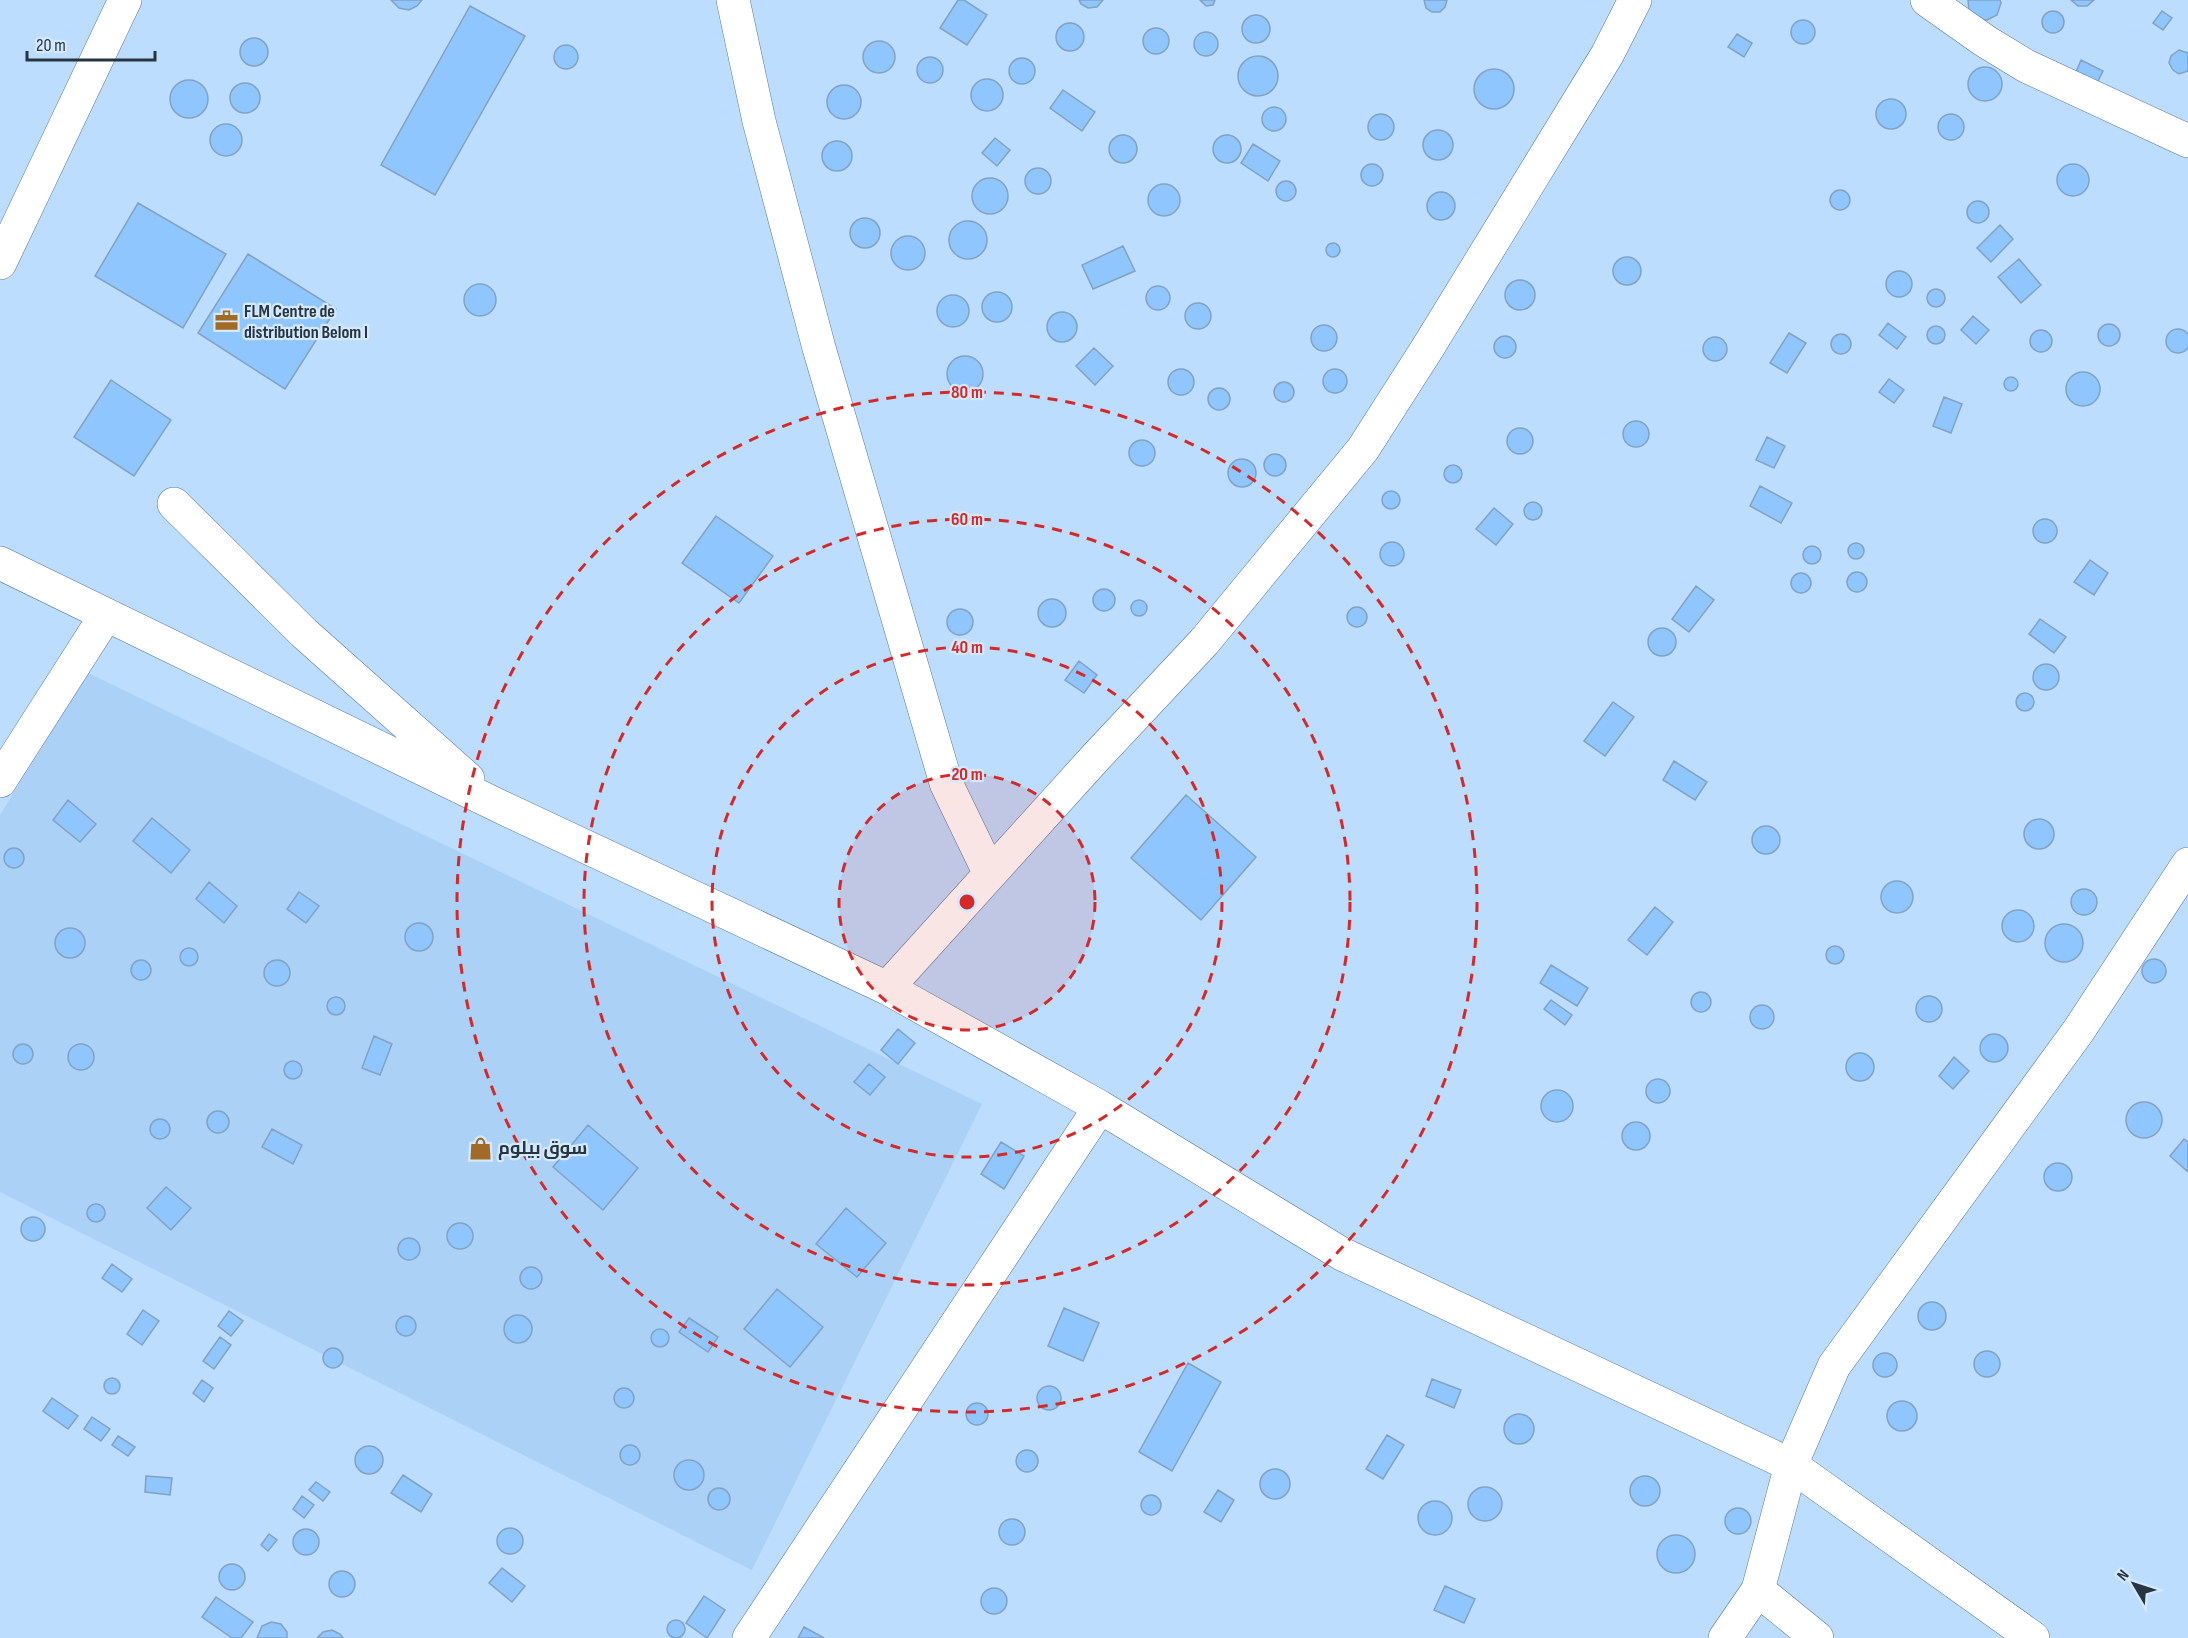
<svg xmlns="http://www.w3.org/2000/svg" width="2188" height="1638" viewBox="0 0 2188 1638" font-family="'Sofia Sans Condensed',Cairo,sans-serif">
	<rect width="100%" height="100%" fill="#bcddfe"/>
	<path fill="#abd1f7" d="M88 673 982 1104 752 1570 0 1192V815Z"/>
	<path fill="#8fc6fd" stroke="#83a2c1" stroke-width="1.5" d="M391 0H422L417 6 409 10 399 8Z
		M958 0H964L987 15 967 45 940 28Z
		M1079 0H1103L1097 7 1088 8 1081 4Z
		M1200 0H1215L1213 5 1206 6Z
		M1424 0H1447L1445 7 1440 12H1432L1426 8Z
		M1968 0H2000L2001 3 1997 15 1987 20H1982L1969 11Z
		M2071 0H2094L2087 6H2078Z
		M470 6 525 36 435 195 381 165Z
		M2042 22a11 11 0 1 1 22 0a11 11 0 1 1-22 0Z
		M2162 11 2172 18 2163 30 2153 23Z
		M1242 29a14 14 0 1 1 28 0a14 14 0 1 1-28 0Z
		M1791 32a12 12 0 1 1 24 0a12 12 0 1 1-24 0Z
		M1056 37a14 14 0 1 1 28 0a14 14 0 1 1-28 0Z
		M1143 41a13 13 0 1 1 26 0a13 13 0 1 1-26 0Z
		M1194 44a12 12 0 1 1 24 0a12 12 0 1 1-24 0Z
		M1737 34 1752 43 1744 57 1728 47Z
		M240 52a14 14 0 1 1 28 0a14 14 0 1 1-28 0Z
		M863 57a16 16 0 1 1 32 0a16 16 0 1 1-32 0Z
		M554 57a12 12 0 1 1 24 0a12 12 0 1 1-24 0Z
		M2179 50 2188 53V71L2179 74 2173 70 2169 63 2171 56Z
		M1238 76a20 20 0 1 1 40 0a20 20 0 1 1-40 0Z
		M917 70a13 13 0 1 1 26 0a13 13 0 1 1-26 0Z
		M1009 71a13 13 0 1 1 26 0a13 13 0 1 1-26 0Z
		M2081 60 2103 71 2095 87 2074 77Z
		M1968 84a17 17 0 1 1 34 0a17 17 0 1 1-34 0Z
		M1474 89a20 20 0 1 1 40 0a20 20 0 1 1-40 0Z
		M971 95a16 16 0 1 1 32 0a16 16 0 1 1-32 0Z
		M170 99a19 19 0 1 1 38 0a19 19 0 1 1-38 0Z
		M230 98a15 15 0 1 1 30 0a15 15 0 1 1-30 0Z
		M827 102a17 17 0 1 1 34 0a17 17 0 1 1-34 0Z
		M1063 90 1095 112 1082 131 1050 108Z
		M1876 114a15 15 0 1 1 30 0a15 15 0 1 1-30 0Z
		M1262 119a12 12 0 1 1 24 0a12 12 0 1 1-24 0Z
		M1938 127a13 13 0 1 1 26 0a13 13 0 1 1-26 0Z
		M1368 127a13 13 0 1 1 26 0a13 13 0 1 1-26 0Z
		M210 140a16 16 0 1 1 32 0a16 16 0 1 1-32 0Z
		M1423 145a15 15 0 1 1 30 0a15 15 0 1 1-30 0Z
		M1109 149a14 14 0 1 1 28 0a14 14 0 1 1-28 0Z
		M1213 149a14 14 0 1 1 28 0a14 14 0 1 1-28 0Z
		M995 138 1010 150 997 166 982 153Z
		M822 156a15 15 0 1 1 30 0a15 15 0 1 1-30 0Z
		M1253 144 1280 161 1268 181 1241 163Z
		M2057 180a16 16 0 1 1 32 0a16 16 0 1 1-32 0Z
		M1361 175a11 11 0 1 1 22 0a11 11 0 1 1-22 0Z
		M1025 181a13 13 0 1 1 26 0a13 13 0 1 1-26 0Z
		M972 196a18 18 0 1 1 36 0a18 18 0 1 1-36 0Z
		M1276 191a10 10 0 1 1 20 0a10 10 0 1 1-20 0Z
		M1148 200a16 16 0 1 1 32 0a16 16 0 1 1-32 0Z
		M1830 200a10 10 0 1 1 20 0a10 10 0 1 1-20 0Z
		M1427 206a14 14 0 1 1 28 0a14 14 0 1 1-28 0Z
		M1967 212a11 11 0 1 1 22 0a11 11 0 1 1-22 0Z
		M138 203 226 254 183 328 95 276Z
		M850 233a15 15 0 1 1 30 0a15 15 0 1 1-30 0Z
		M949 240a19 19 0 1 1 38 0a19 19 0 1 1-38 0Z
		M2000 225 2013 239 1991 262 1977 248Z
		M891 253a17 17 0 1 1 34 0a17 17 0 1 1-34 0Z
		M1326 250a7 7 0 1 1 14 0a7 7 0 1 1-14 0Z
		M1123 246 1135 271 1093 289 1082 265Z
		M248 254 336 309 285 389 198 333Z
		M1613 271a14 14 0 1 1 28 0a14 14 0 1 1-28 0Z
		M2019 259 2041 285 2021 303 1998 277Z
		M1886 284a13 13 0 1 1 26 0a13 13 0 1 1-26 0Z
		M1505 295a15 15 0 1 1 30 0a15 15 0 1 1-30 0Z
		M464 300a16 16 0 1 1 32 0a16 16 0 1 1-32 0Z
		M1146 298a12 12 0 1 1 24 0a12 12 0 1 1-24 0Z
		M1927 298a9 9 0 1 1 18 0a9 9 0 1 1-18 0Z
		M982 307a15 15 0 1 1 30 0a15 15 0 1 1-30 0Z
		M937 311a16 16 0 1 1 32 0a16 16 0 1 1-32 0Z
		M1185 316a13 13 0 1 1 26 0a13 13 0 1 1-26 0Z
		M1047 327a15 15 0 1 1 30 0a15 15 0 1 1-30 0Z
		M1973 316 1989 330 1976 344 1961 330Z
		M1888 323 1906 337 1897 349 1879 335Z
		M2098 335a11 11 0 1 1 22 0a11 11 0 1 1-22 0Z
		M1311 338a13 13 0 1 1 26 0a13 13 0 1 1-26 0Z
		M1927 335a9 9 0 1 1 18 0a9 9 0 1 1-18 0Z
		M2166 341a12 12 0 1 1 24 0a12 12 0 1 1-24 0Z
		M2030 341a11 11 0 1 1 22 0a11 11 0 1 1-22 0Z
		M1789 333 1806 343 1787 373 1770 363Z
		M1831 344a10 10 0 1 1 20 0a10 10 0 1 1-20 0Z
		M1494 347a11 11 0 1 1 22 0a11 11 0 1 1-22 0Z
		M1703 349a12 12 0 1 1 24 0a12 12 0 1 1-24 0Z
		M1094 348 1113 366 1095 385 1076 366Z
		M947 374a18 18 0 1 1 36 0a18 18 0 1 1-36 0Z
		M1168 382a13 13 0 1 1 26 0a13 13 0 1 1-26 0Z
		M1323 381a12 12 0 1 1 24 0a12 12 0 1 1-24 0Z
		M2066 389a17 17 0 1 1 34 0a17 17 0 1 1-34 0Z
		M2004 384a7 7 0 1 1 14 0a7 7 0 1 1-14 0Z
		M1889 379 1904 390 1894 403 1879 392Z
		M111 380 171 420 134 476 74 437Z
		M1274 392a10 10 0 1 1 20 0a10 10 0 1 1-20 0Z
		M1208 399a11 11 0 1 1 22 0a11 11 0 1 1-22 0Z
		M1944 397 1962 404 1951 433 1933 426Z
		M1623 434a13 13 0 1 1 26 0a13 13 0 1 1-26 0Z
		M1507 441a13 13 0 1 1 26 0a13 13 0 1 1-26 0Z
		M1767 437 1785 446 1774 468 1756 460Z
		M1129 453a13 13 0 1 1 26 0a13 13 0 1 1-26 0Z
		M1264 465a11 11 0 1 1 22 0a11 11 0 1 1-22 0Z
		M1228 473a14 14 0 1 1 28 0a14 14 0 1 1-28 0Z
		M1444 474a9 9 0 1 1 18 0a9 9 0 1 1-18 0Z
		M1760 486 1792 503 1781 523 1750 506Z
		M1382 500a9 9 0 1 1 18 0a9 9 0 1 1-18 0Z
		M1524 511a9 9 0 1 1 18 0a9 9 0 1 1-18 0Z
		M1494 508 1513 524 1496 545 1476 529Z
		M716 516 773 556 739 603 682 563Z
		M2033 531a12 12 0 1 1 24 0a12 12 0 1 1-24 0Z
		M1380 554a12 12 0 1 1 24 0a12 12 0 1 1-24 0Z
		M1848 551a8 8 0 1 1 16 0a8 8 0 1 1-16 0Z
		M1803 555a9 9 0 1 1 18 0a9 9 0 1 1-18 0Z
		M2090 560 2108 573 2094 595 2074 582Z
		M1847 582a10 10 0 1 1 20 0a10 10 0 1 1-20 0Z
		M1791 583a10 10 0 1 1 20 0a10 10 0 1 1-20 0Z
		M1696 586 1714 600 1689 632 1672 619Z
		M1093 600a11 11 0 1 1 22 0a11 11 0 1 1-22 0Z
		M1038 613a14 14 0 1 1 28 0a14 14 0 1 1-28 0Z
		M1131 608a8 8 0 1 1 16 0a8 8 0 1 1-16 0Z
		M1347 617a10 10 0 1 1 20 0a10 10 0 1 1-20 0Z
		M947 622a13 13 0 1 1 26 0a13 13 0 1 1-26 0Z
		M2040 619 2066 637 2054 653 2029 634Z
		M1648 642a14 14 0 1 1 28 0a14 14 0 1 1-28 0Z
		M1079 661 1097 675 1084 693 1065 680Z
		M2033 677a13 13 0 1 1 26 0a13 13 0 1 1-26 0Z
		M2016 702a9 9 0 1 1 18 0a9 9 0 1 1-18 0Z
		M1613 702 1634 717 1605 756 1584 741Z
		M1674 761 1707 782 1695 800 1663 780Z
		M1186 795 1256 857 1201 920 1131 858Z
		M68 800 96 824 80 842 53 820Z
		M152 818 190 850 171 873 133 841Z
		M2024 834a15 15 0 1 1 30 0a15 15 0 1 1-30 0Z
		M1752 840a14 14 0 1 1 28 0a14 14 0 1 1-28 0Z
		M4 858a10 10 0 1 1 20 0a10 10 0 1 1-20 0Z
		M1881 897a16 16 0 1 1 32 0a16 16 0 1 1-32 0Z
		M209 882 237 906 224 923 196 899Z
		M2071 902a13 13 0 1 1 26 0a13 13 0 1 1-26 0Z
		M299 892 319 906 306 923 287 909Z
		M1655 907 1673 922 1647 955 1628 940Z
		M2002 926a16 16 0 1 1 32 0a16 16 0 1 1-32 0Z
		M405 937a14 14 0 1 1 28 0a14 14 0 1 1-28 0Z
		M2045 943a19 19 0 1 1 38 0a19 19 0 1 1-38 0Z
		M55 943a15 15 0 1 1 30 0a15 15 0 1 1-30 0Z
		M1826 955a9 9 0 1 1 18 0a9 9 0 1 1-18 0Z
		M180 957a9 9 0 1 1 18 0a9 9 0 1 1-18 0Z
		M2142 971a12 12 0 1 1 24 0a12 12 0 1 1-24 0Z
		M131 970a10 10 0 1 1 20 0a10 10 0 1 1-20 0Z
		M264 973a13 13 0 1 1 26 0a13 13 0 1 1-26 0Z
		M1551 965 1588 988 1577 1006 1540 983Z
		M1691 1002a10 10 0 1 1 20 0a10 10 0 1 1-20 0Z
		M1916 1009a13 13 0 1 1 26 0a13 13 0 1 1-26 0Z
		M327 1006a9 9 0 1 1 18 0a9 9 0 1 1-18 0Z
		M1551 1000 1572 1015 1565 1025 1544 1009Z
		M1750 1017a12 12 0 1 1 24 0a12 12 0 1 1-24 0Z
		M898 1029 915 1043 898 1064 881 1050Z
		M1980 1048a14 14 0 1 1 28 0a14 14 0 1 1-28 0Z
		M374 1036 392 1044 380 1075 362 1068Z
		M13 1054a10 10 0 1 1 20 0a10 10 0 1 1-20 0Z
		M68 1057a13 13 0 1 1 26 0a13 13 0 1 1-26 0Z
		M1846 1067a14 14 0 1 1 28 0a14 14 0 1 1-28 0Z
		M1954 1057 1969 1071 1953 1089 1939 1076Z
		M284 1070a9 9 0 1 1 18 0a9 9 0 1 1-18 0Z
		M869 1064 885 1077 870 1095 854 1082Z
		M1646 1091a12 12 0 1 1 24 0a12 12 0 1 1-24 0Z
		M1541 1106a16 16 0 1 1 32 0a16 16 0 1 1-32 0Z
		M2126 1120a18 18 0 1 1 36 0a18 18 0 1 1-36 0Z
		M207 1122a11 11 0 1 1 22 0a11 11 0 1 1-22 0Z
		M150 1129a10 10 0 1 1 20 0a10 10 0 1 1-20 0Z
		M1622 1136a14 14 0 1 1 28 0a14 14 0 1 1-28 0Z
		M588 1125 638 1168 603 1210 553 1167Z
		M272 1129 302 1145 293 1164 262 1147Z
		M2184 1139 2188 1142V1172L2170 1156Z
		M1001 1142 1024 1156 1004 1189 981 1174Z
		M2044 1177a14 14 0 1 1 28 0a14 14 0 1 1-28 0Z
		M166 1187 191 1208 171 1230 147 1208Z
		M87 1213a9 9 0 1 1 18 0a9 9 0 1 1-18 0Z
		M846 1208 886 1243 857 1277 816 1244Z
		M21 1229a12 12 0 1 1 24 0a12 12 0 1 1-24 0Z
		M447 1236a13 13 0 1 1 26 0a13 13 0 1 1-26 0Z
		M398 1249a11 11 0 1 1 22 0a11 11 0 1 1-22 0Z
		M112 1264 132 1279 122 1292 102 1278Z
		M520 1278a11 11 0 1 1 22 0a11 11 0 1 1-22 0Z
		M777 1289 823 1327 790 1367 744 1329Z
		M1918 1316a14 14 0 1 1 28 0a14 14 0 1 1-28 0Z
		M1064 1308 1099 1323 1083 1361 1048 1346Z
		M143 1310 159 1321 142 1345 127 1334Z
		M229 1311 243 1321 231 1336 218 1326Z
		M504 1329a14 14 0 1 1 28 0a14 14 0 1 1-28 0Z
		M396 1326a10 10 0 1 1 20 0a10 10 0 1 1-20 0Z
		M689 1318 718 1337 708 1352 679 1332Z
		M651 1338a9 9 0 1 1 18 0a9 9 0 1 1-18 0Z
		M220 1337 231 1345 214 1369 203 1361Z
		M323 1358a10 10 0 1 1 20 0a10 10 0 1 1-20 0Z
		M1974 1364a13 13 0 1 1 26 0a13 13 0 1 1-26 0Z
		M1873 1365a12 12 0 1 1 24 0a12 12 0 1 1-24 0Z
		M1188 1363 1221 1382 1172 1471 1139 1452Z
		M104 1386a8 8 0 1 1 16 0a8 8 0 1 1-16 0Z
		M1432 1379 1461 1390 1454 1408 1426 1396Z
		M202 1380 213 1388 204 1402 193 1393Z
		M1037 1398a12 12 0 1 1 24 0a12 12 0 1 1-24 0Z
		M614 1398a10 10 0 1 1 20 0a10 10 0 1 1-20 0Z
		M52 1398 78 1416 68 1429 43 1411Z
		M1887 1416a15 15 0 1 1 30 0a15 15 0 1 1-30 0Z
		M966 1414a11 11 0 1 1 22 0a11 11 0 1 1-22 0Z
		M1504 1429a15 15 0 1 1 30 0a15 15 0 1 1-30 0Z
		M92 1417 110 1429 101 1441 84 1429Z
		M1387 1435 1404 1445 1383 1479 1366 1469Z
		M118 1436 135 1447 128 1456 112 1445Z
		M620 1455a10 10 0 1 1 20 0a10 10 0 1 1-20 0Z
		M355 1460a14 14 0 1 1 28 0a14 14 0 1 1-28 0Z
		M1016 1461a11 11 0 1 1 22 0a11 11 0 1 1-22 0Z
		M674 1475a15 15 0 1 1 30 0a15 15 0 1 1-30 0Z
		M1260 1484a15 15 0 1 1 30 0a15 15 0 1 1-30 0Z
		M403 1475 432 1494 421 1512 391 1493Z
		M1630 1491a15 15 0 1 1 30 0a15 15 0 1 1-30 0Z
		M146 1476 172 1478 170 1495 145 1492Z
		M316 1482 330 1492 323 1501 309 1490Z
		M1468 1504a17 17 0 1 1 34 0a17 17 0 1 1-34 0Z
		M708 1499a11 11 0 1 1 22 0a11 11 0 1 1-22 0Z
		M1218 1490 1234 1500 1221 1522 1204 1512Z
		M1141 1505a10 10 0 1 1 20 0a10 10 0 1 1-20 0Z
		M302 1496 314 1505 304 1518 293 1509Z
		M1418 1518a17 17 0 1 1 34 0a17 17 0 1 1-34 0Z
		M1725 1521a13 13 0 1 1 26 0a13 13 0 1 1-26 0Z
		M999 1532a13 13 0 1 1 26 0a13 13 0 1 1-26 0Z
		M497 1541a13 13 0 1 1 26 0a13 13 0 1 1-26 0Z
		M293 1542a13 13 0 1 1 26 0a13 13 0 1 1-26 0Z
		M269 1534 277 1540 268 1551 261 1545Z
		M1657 1554a19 19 0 1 1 38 0a19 19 0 1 1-38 0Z
		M219 1577a13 13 0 1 1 26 0a13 13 0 1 1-26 0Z
		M502 1568 525 1586 512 1602 489 1583Z
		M329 1584a13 13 0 1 1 26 0a13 13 0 1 1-26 0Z
		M1445 1586 1475 1599 1464 1623 1434 1610Z
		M981 1601a13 13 0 1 1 26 0a13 13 0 1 1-26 0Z
		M704 1596 725 1610 707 1638 686 1623Z
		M216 1597 253 1622 241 1638H232L202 1617Z
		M667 1629a9 9 0 1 1 18 0a9 9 0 1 1-18 0Z
		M271 1622 281 1624 287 1632V1638H257L262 1626Z
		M804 1627 824 1638H798Z
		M332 1630 340 1634 343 1638H317L323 1632Z"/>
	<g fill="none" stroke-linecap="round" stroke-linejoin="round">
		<defs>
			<path id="street" d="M733 0 759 121 819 348 946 783 990 874
				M1927 0 1985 41 2026 66 2188 141
				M0 263 125 0
				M174 504 304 633 468 779
				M0 563 499 806 887 988 1100 1107 1342 1254 1791 1465 2033 1638
				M0 781 106 615
				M887 988 1096 757 1204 642 1363 449 1427 349 1607 55 1635 0
				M1758 1590 1817 1638
				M749 1638 1100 1107
				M1725 1638 1758 1590 1791 1465 1834 1366 2079 1030 2188 864"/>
		</defs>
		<use href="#street" stroke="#587693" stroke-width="34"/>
		<use href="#street" stroke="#fff" stroke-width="33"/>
	</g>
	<circle cx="967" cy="902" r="128" fill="#d62828" fill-opacity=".12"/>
	<g fill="none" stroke="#d62828" stroke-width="3" stroke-dasharray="10 8">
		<circle cx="967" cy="902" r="128"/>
		<circle cx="967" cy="902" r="255"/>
		<circle cx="967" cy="902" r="383"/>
		<circle cx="967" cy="902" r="510"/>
	</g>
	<defs>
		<symbol id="office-bare" viewBox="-9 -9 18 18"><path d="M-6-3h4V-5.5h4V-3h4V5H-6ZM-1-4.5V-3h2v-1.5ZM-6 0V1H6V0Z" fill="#a16a25" stroke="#d5e9fc" stroke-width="2.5" paint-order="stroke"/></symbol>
		<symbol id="shop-bare" viewBox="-9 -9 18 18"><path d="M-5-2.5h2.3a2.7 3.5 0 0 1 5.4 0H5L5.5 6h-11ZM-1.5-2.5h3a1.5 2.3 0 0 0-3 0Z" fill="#a16a25" stroke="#d5e9fc" stroke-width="2.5" paint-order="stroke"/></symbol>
	</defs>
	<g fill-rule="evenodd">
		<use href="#office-bare" x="210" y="304" width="33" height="33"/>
		<use href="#shop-bare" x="464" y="1132" width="33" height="33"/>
	</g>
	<g text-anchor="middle" stroke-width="4.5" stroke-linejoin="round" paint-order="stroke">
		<g font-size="18" font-weight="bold" fill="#273441" stroke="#d5e9fc" text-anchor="start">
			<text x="244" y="317">FLM Centre de<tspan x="244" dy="21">distribution Belom I</tspan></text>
			<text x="498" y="1154">سوق بيلوم</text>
		</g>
	</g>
	<circle cx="967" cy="902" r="9" fill="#d62828" stroke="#d5e9fc" stroke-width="3"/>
	<g font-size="18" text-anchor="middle" font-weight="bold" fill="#d62828" stroke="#d5e9fc" stroke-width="4.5" stroke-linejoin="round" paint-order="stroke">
		<text x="967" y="398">80 m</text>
		<text x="967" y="525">60 m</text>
		<text x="967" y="653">40 m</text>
		<text x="967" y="780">20 m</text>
	</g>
	<g transform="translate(2134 1584) rotate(309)" stroke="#d5e9fc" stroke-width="4.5" paint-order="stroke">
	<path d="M0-4.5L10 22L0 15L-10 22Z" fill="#273441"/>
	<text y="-9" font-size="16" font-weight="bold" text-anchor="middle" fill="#273441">N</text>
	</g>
	<path d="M27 51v9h128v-9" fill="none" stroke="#273441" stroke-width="3"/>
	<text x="36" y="51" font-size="18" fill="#273441" stroke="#d5e9fc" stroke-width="4.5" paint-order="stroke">20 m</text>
</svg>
